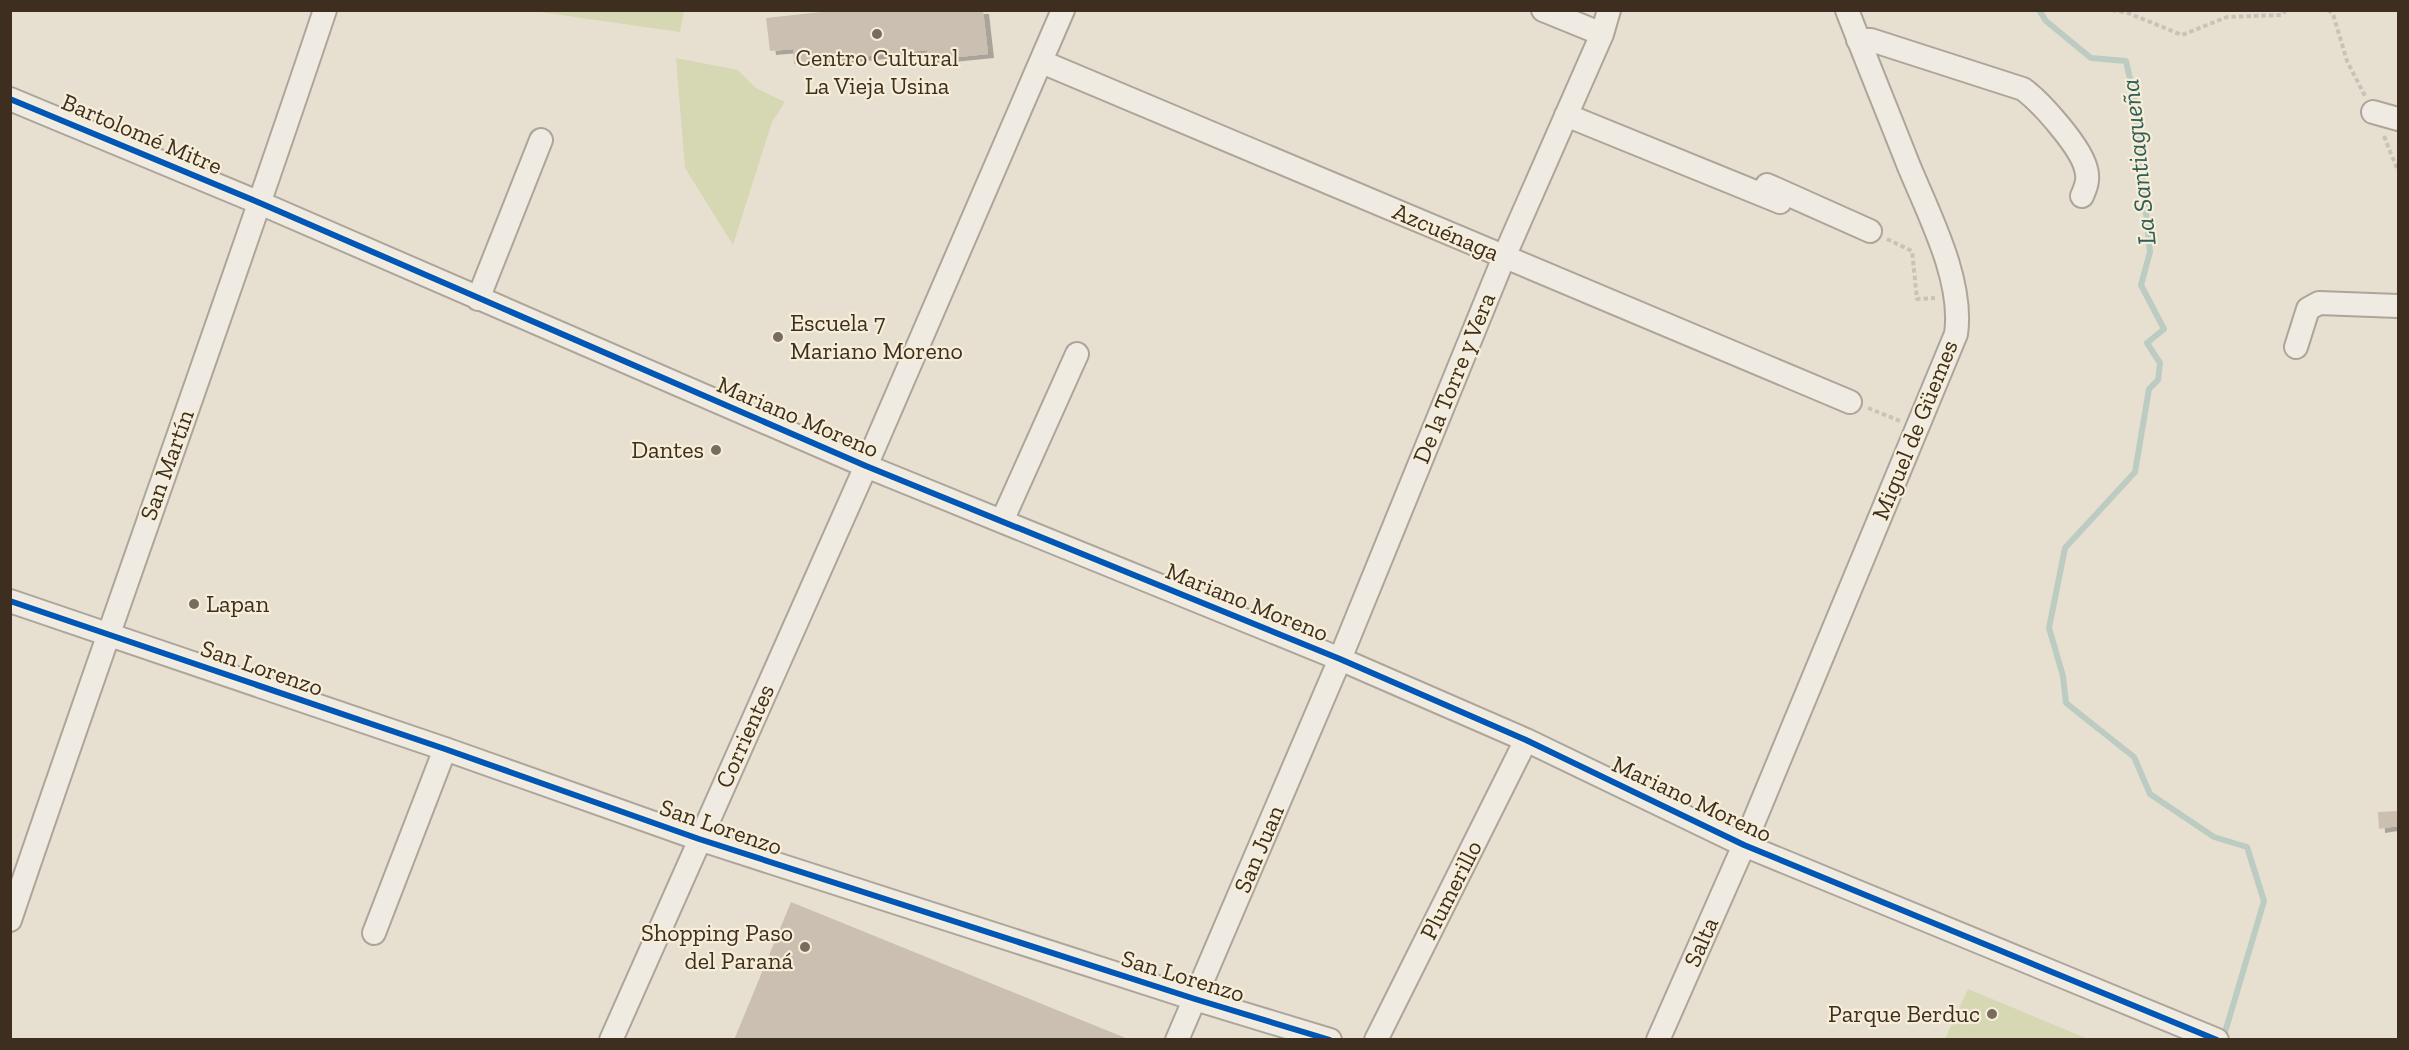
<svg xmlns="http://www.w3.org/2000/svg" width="2409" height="1050" viewBox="0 0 2409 1050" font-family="'Zilla Slab',serif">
	<defs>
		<filter id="shadow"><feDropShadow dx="6" dy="4" stdDeviation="0" flood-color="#0004"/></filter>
	</defs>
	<rect width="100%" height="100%" fill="#e7e0d1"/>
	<path fill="#d6d7b3" d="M533 11 684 10V11L680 32Z
		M676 58 738 70 756 88 785 102 772 122 733 245 685 168Z
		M1968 989 2088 1039H1945Z"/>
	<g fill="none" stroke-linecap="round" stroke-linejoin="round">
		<path stroke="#bcccc2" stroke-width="6" d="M2039 10 2046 21 2091 58 2126 61 2134 97 2150 252 2141 285 2164 329 2147 343 2160 363 2158 380 2149 389 2135 472 2065 548 2049 628 2063 676 2066 703 2134 757 2150 794 2214 837 2247 847 2264 901 2223 1039"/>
	</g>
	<path fill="#cbbfb2" filter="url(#shadow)" d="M839 10H983L988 54 928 60 927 50 794 64 793 49 770 51 766 18Z
		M2398 811V826L2379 829 2378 812Z
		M791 902 1128 1039V1040H734Z"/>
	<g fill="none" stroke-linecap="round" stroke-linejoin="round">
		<defs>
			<path id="minor" d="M1543 10 1602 34
				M1858 40H1871L2023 89C2041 102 2081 147 2086 169 2089 179 2086 187 2082 196
				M1042 62 1850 402
				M10 99 260 203 866 466 1340 659 1526 740 1744 845 2217 1040
				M2373 112 2398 119
				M1566 115 1780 202
				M1767 185 1870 231
				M478 299 541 140
				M2296 347 2308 309 2319 303 2398 306
				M1002 521 1077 354
				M10 601 445 749 699 839 1195 999 1330 1040
				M10 920C113 616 223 315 325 10
				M374 933 445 749
				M611 1040 866 466 1063 10
				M1177 1040 1340 659 1504 257 1602 34 1609 10
				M1376 1040 1526 740
				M1658 1040 1744 845 1956 334C1964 280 1928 213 1908 164 1888 113 1867 62 1847 10"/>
		</defs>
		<use href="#minor" stroke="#ada599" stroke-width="26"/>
		<path stroke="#c8c2b9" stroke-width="4" stroke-dasharray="4.5 3" stroke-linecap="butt" d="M2112 10 2128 13 2182 35 2227 17 2282 15 2286 10
			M2328 10 2333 14 2347 61 2365 96
			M2384 136 2398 171
			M1887 239 1912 251 1917 299 1935 298
			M1868 408 1900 421"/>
		<use href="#minor" stroke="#efebe3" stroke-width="22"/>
		<defs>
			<path id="cycleway" d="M10 99 260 203 866 466 1340 659 1526 740 1744 845 2217 1040
				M10 601 445 749 699 839 1195 999 1330 1040"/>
		</defs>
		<use href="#cycleway" stroke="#f7eed8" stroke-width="10"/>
		<use href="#cycleway" stroke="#0057b8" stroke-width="6"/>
	</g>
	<g fill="#786c5e" stroke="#f7eed8" stroke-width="2">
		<circle cx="877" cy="34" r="6"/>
		<circle cx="778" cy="337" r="6"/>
		<circle cx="716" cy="450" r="6"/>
		<circle cx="194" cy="604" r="6"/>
		<circle cx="805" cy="947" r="6"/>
		<circle cx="1992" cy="1014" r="6"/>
	</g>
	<g text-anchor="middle" stroke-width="4.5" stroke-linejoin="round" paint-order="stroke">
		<g font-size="24" fill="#3d2e20" stroke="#f7eed8" text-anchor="end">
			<text x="877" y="66" text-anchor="middle">Centro Cultural<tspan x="877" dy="28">La Vieja Usina</tspan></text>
			<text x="790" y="331" text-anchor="start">Escuela 7<tspan x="790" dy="28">Mariano Moreno</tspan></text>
			<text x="704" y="458">Dantes</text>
			<text x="206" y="612" text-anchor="start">Lapan</text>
			<text x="793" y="941">Shopping Paso<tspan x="793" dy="28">del Paraná</tspan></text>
			<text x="1980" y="1022">Parque Berduc</text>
		</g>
		<g font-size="24" fill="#3d2e20" stroke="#f7eed8">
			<text transform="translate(142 134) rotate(23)" y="8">Bartolomé Mitre</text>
			<text transform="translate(1446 232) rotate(23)" y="8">Azcuénaga</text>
			<text transform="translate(1454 378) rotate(-68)" y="8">De la Torre y Vera</text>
			<text transform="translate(798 417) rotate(23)" y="8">Mariano Moreno</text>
			<text transform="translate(1915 430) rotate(-68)" y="8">Miguel de Güemes</text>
			<text transform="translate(167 465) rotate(-70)" y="8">San Martín</text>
			<text transform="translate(1247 602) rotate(22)" y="8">Mariano Moreno</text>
			<text transform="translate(262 668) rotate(19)" y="8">San Lorenzo</text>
			<text transform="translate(745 736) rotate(-66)" y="8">Corrientes</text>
			<text transform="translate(1692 799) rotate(25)" y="8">Mariano Moreno</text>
			<text transform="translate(721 827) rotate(19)" y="8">San Lorenzo</text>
			<text transform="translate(1259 849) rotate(-67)" y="8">San Juan</text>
			<text transform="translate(1451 890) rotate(-63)" y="8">Plumerillo</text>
			<text transform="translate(1701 942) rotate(-66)" y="8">Salta</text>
			<text transform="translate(1183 976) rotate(17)" y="8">San Lorenzo</text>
		</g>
		<g font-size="26" font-style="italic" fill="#2f5d5a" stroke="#f7eed8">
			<text transform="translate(2138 162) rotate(-96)" y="9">La Santiagueña</text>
		</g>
	</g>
	<rect width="2409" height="1050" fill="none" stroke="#3d2e20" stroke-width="24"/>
</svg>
